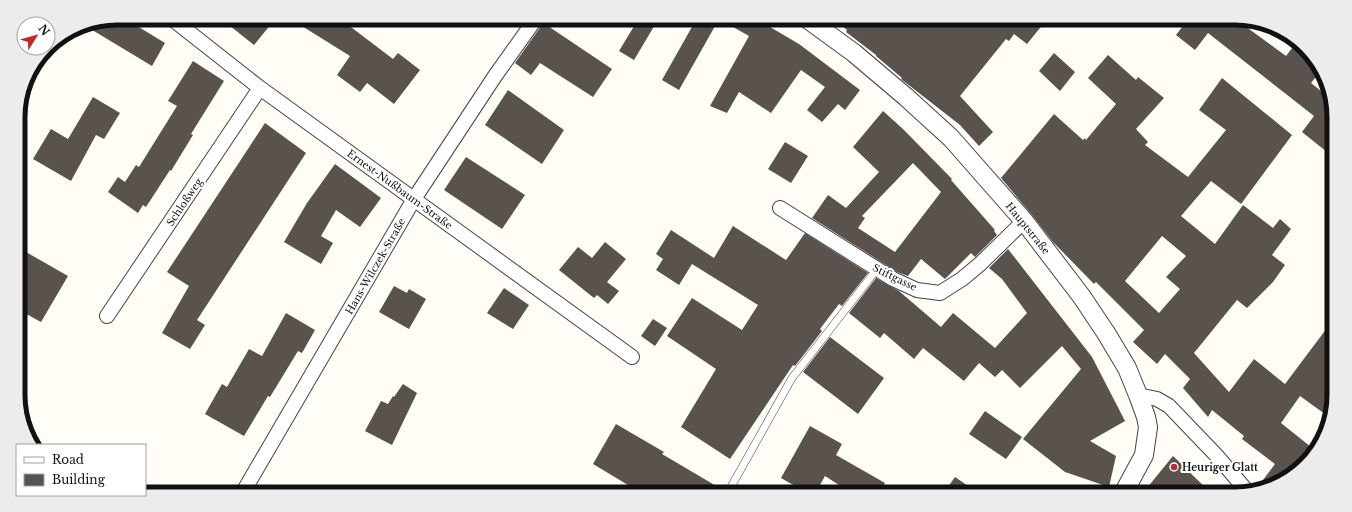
<svg xmlns="http://www.w3.org/2000/svg" width="1352" height="512" viewBox="0 0 1352 512" font-family="'Libre Baskerville',serif">
	<rect width="100%" height="100%" fill="#fffdf5"/>
	<path fill="#5a524d" fill-rule="evenodd" d="M117 18H124L165 43 152 66 84 25Z
		M220 18H276L254 45Z
		M289 18H339L393 59 398 53 420 70 394 104 367 83 360 92 337 75 350 56Z
		M639 18H659L634 60 619 51Z
		M697 18H755L799 44 860 90 845 110 838 104 822 122 807 110 825 87 801 70 771 113 739 92 727 113 710 106 749 36 719 19 679 90 662 80Z
		M832 18H1048L1027 44 1014 34 1009 41 1006 39 960 96 993 132 979 146 960 125 901 79 902 78 876 56V55L846 32 847 30Z
		M1189 18H1234L1286 56 1296 43 1309 52 1319 73 1311 83 1331 99 1333 104 1332 156 1302 132 1314 116 1208 33 1195 50 1176 35Z
		M542 22 612 69 593 97 540 63 531 75 515 63 539 29Z
		M1054 53 1075 72 1060 91 1039 71Z
		M1108 55 1136 80 1138 77 1164 98 1136 129 1148 142 1145 145 1188 177 1226 130 1199 110 1222 78 1292 135 1241 204 1211 181 1181 216 1215 244 1243 205 1273 228 1280 219 1291 229 1272 255 1285 265 1273 282 1247 308 1237 300 1194 353 1229 392 1254 359 1285 384 1330 324 1329 417 1300 396 1281 423 1311 447 1292 475 1257 488 1275 464 1242 439 1244 436 1212 410 1208 417 1183 388 1190 379 1165 354 1157 364 1133 342 1144 330 1096 282 1094 284 1053 242 1032 215 1001 178 1054 114 1083 140 1085 138 1086 140 1116 104 1088 78ZM1162 236 1186 256 1166 277 1180 289 1159 313 1125 281Z
		M193 61 224 81 191 134 193 135 171 171 170 170 146 207 143 205 138 213 108 192 118 177 125 182 136 165 139 167 177 106 168 101Z
		M508 90 564 130 542 164 485 125Z
		M93 97 120 113 104 139 96 135 71 181 33 159 51 129 68 139Z
		M883 111 903 129 952 179 951 180 995 230 994 231 997 235 975 257 971 253 945 279 921 259 908 276 897 272 812 218 828 195 846 208 879 172 853 147ZM913 163 941 192 895 252 858 228 865 218 862 216Z
		M265 123 306 153 197 320 205 325 190 349 162 333 189 286 167 272Z
		M785 142 808 156 791 183 768 169Z
		M466 157 525 195 502 229 444 190Z
		M335 164 381 198 360 227 336 210 321 236 333 243 321 264 284 242 307 203Z
		M733 226 786 260 805 233 868 273 842 306 839 304 820 329 822 331 795 366 793 365 730 459 681 427 716 369 667 336 692 298 742 330 758 305 692 264 679 285 656 270 663 259 656 254 671 230 714 258Z
		M605 242 626 259 607 282 619 291 608 304 597 295 594 298 559 270 578 247 592 258Z
		M19 248 68 276 41 322 19 310Z
		M1008 249 1092 357 1125 421 1090 441 1116 456 1109 487 1065 472 1023 439 1081 369 1062 346 1020 388 1002 370 995 377 979 363 964 381 923 348 914 359 884 333 880 338 849 313 876 278 899 291 941 327 953 313 995 348 1027 313 1002 279 989 268Z
		M394 286 407 293 409 289 426 299 409 329 379 312Z
		M504 288 529 305 513 329 487 313Z
		M286 313 315 330 302 353 298 351 270 397 268 396 244 436 205 414 222 384 227 387 249 349 262 356Z
		M653 319 667 328 655 346 641 336Z
		M830 337 884 378 858 414 803 372Z
		M403 384 417 393 392 445 365 431 381 401 388 404 393 396 394 397Z
		M985 411 1022 437 1006 459 969 434Z
		M616 424 664 452 662 454 723 490 722 494H643L593 464Z
		M810 426 842 444 836 455 885 483 879 494H853L825 476 815 494H809L781 478Z
		M1173 456 1212 494H1142Z
		M955 477 980 494H943Z"/>
	<g fill="none" stroke-linecap="round" stroke-linejoin="round">
		<defs>
			<path id="service" d="M19 226 20 227
				M727 494 792 378 877 269"/>
			<path id="minor" d="M171 18 260 88 632 357
				M780 208 893 279 917 290 940 293 962 279 980 264 1024 221
				M107 316 260 88
				M1138 395 1157 399 1169 406 1216 455 1247 491
				M242 494 414 199 495 76 532 24"/>
			<path id="tertiary" d="M806 18 854 53 906 97 951 138 1024 221 1082 297 1106 333 1127 368 1138 395 1146 417 1148 427 1144 455 1123 494"/>
		</defs>
		<use href="#service" stroke="#444" stroke-width="8"/>
		<use href="#minor" stroke="#444" stroke-width="16"/>
		<use href="#tertiary" stroke="#444" stroke-width="20"/>
		<use href="#service" stroke="#fff" stroke-width="7"/>
		<use href="#minor" stroke="#fff" stroke-width="14"/>
		<use href="#tertiary" stroke="#fff" stroke-width="18"/>
	</g>
	<circle fill="#c4262e" stroke="#fff" stroke-width="1.5" cx="1174" cy="467" r="4"/>
	<g text-anchor="middle" stroke-width="4" stroke-linejoin="round" paint-order="stroke">
		<g font-size="10" fill="#111" stroke="#fff">
			<text transform="translate(400 189) rotate(36)" y="4">Ernest-Nußbaum-Straße</text>
			<text transform="translate(184 202) rotate(-56)" y="4">Schloßweg</text>
			<text transform="translate(1028 228) rotate(51)" y="4">Hauptstraße</text>
			<text transform="translate(375 266) rotate(-60)" y="4">Hans-Wilczek-Straße</text>
			<text transform="translate(895 277) rotate(26)" y="4">Stiftgasse</text>
		</g>
		<g font-size="10" font-weight="bold" fill="#111" stroke="#fff" text-anchor="start">
			<text x="1182" y="471">Heuriger Glatt</text>
		</g>
	</g>
	<path d="M0 0H1352V512H0ZM117 25H1235A92 92 0 0 1 1327 117V395A92 92 0 0 1 1235 487H117A92 92 0 0 1 25 395V117A92 92 0 0 1 117 25Z" fill="#ececec" fill-rule="evenodd"/>
	<path fill="none" stroke="#111" stroke-width="5" d="M117 25H1235A92 92 0 0 1 1327 117V395A92 92 0 0 1 1235 487H117A92 92 0 0 1 25 395V117A92 92 0 0 1 117 25Z"/>
	<rect x="16" y="444" width="130" height="52" fill="#ffffff" stroke="#a0a0a0"/>
	<rect x="24" y="457" width="20" height="6" fill="#ffffff" stroke="#a0a0a0"/>
	<text x="52" y="464" font-size="12" fill="#111111">Road</text>
	<rect x="24" y="474" width="20" height="12" fill="#5a524d" stroke="#a0a0a0"/>
	<text x="52" y="484" font-size="12" fill="#111111">Building</text>
	<g transform="translate(36 36) rotate(53)"><circle r="19" fill="#ffffff" stroke="#a0a0a0"/>
	<path d="M0-3L7 15L0 10L-7 15Z" fill="#c4262e"/>
	<text y="-6" font-size="11" font-weight="bold" text-anchor="middle" fill="#111111">N</text>
	</g>
</svg>
